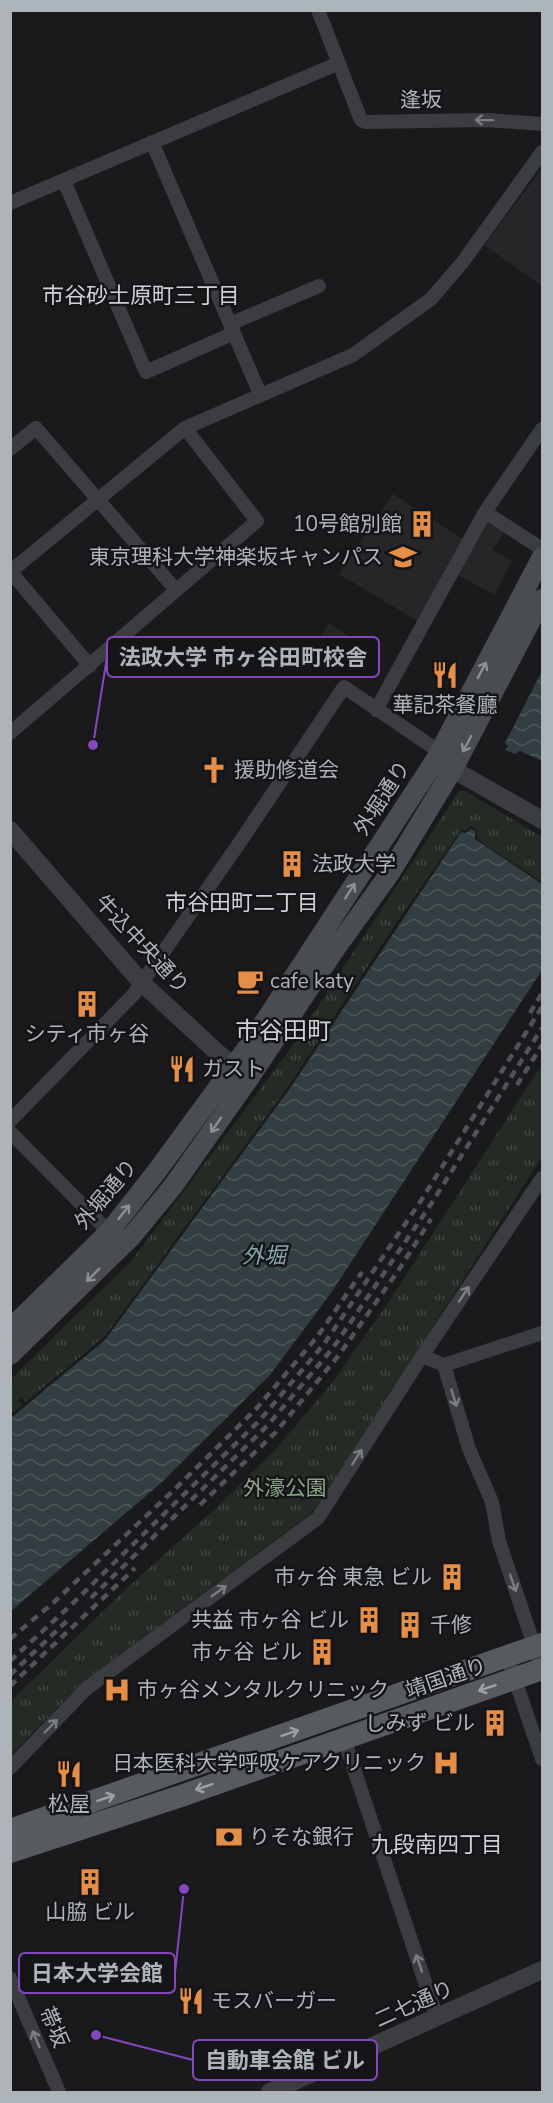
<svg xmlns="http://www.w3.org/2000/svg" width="553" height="2103" viewBox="0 0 553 2103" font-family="'Nunito Sans','Noto Sans JP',sans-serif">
	<defs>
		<pattern id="grass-tufts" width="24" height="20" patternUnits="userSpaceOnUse" patternTransform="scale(1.5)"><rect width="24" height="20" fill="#242b24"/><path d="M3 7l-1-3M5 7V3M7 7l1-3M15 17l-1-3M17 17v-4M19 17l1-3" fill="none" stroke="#414742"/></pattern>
		<pattern id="water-waves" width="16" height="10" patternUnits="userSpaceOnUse" patternTransform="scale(1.5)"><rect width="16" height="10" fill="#323e41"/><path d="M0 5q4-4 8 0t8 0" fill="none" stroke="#4d585a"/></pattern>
	</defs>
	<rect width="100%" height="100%" fill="#1a1a1c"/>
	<path fill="#262629" d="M542 168V286L484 245Z
		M393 494 464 540 419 622 339 574Z
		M484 520 504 532 493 550 512 561 495 595 454 573Z
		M329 623 364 646 344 679 308 656Z"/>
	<path fill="url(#grass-tufts)" d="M459 791H465L542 837V882L480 841 477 837V830L470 826 466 831 461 830 399 919 288 1087 106 1335 26 1402 21 1397 18 1400 22 1405 11 1415V1379L132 1260 288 1052Z
		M542 1064V1157L426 1337 327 1496 309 1515 82 1683 11 1755V1701L126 1589 217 1507 275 1450 331 1384 388 1303Z"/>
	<path fill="url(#water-waves)" d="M542 671V761L520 751 515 754 505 750 508 746 505 743Z
		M471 829 475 831V839L542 884V970L331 1293 270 1375 161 1483 11 1611V1418L105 1340 291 1087 461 832 466 833Z"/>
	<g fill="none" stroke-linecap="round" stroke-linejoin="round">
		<path stroke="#3b3d40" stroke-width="14" d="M318 10 361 120 366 122 487 120 542 124
			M152 142 260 394
			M64 181 146 372 234 333
			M10 203 339 63
			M230 324 319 286
			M10 449 36 428 176 590
			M485 512 542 549
			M10 571 90 666
			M11 571 185 428 353 355 431 299 462 263 542 152
			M376 710 485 512 542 429
			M10 733 257 521 185 428
			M10 1121 134 994 238 845 344 687 440 752
			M10 1132 109 1232
			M422 1356 444 1365 469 1449 492 1502 499 1541 542 1669
			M444 1365 542 1333
			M507 1656 542 1759
			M344 1739 437 2018
			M10 1768 87 1688 318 1518 422 1356 542 1178
			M10 1978 59 2092"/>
		<path stroke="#3b3d40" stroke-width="18" d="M440 762 542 820
			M10 830 141 982 220 1055 246 1074
			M270 2092 542 1970"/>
		<path stroke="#494c50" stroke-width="20" d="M10 1329 109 1232 157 1171 250 1044 436 759 542 557
			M10 1355 132 1236 173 1186 250 1077 336 948 390 873 453 769 542 599"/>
		<path stroke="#575b5f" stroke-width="22" d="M10 1830 542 1644
			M10 1852 181 1796 542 1669"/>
		<path stroke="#505357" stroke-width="4.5" stroke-dasharray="8 6" stroke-linecap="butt" d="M530 1013 542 993
			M517 1085 542 1045
			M200 1505 276 1432 339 1355 400 1268 431 1219
			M91 1598 268 1425 333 1348 431 1204 542 1028
			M10 1639 53 1603 175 1489 256 1409 317 1337 362 1272
			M10 1661 71 1605 260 1420 324 1344 422 1199 542 1007
			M10 1675 69 1619
			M10 1686 135 1568"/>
	</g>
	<defs><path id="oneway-shaft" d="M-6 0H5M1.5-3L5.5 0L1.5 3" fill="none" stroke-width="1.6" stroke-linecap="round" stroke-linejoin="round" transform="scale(1.5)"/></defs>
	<g stroke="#7a7e83">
		<use href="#oneway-shaft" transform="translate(484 120) rotate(-179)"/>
		<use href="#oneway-shaft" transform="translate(464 1294) rotate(-56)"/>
		<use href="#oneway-shaft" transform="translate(454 1398) rotate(73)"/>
		<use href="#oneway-shaft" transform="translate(357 1457) rotate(-57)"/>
		<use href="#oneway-shaft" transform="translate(513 1583) rotate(71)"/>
		<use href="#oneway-shaft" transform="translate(219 1591) rotate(-36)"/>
		<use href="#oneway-shaft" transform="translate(51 1726) rotate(-46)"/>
		<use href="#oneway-shaft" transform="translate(419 1963) rotate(-109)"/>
		<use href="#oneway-shaft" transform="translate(36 2039) rotate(-113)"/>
	</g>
	<g stroke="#8a9095">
		<use href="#oneway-shaft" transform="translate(482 670) rotate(-62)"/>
		<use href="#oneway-shaft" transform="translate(467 744) rotate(118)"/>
		<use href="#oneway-shaft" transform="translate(350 891) rotate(-57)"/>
		<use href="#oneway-shaft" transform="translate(216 1125) rotate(125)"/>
		<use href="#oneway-shaft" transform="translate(124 1212) rotate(-52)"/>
		<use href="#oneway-shaft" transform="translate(93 1275) rotate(135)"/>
	</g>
	<g stroke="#9ca2a8">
		<use href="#oneway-shaft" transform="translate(487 1688) rotate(161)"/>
		<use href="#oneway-shaft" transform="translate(290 1733) rotate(-19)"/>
		<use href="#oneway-shaft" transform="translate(204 1787) rotate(161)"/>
		<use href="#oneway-shaft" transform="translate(106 1798) rotate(-19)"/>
	</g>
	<defs>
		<symbol id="building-bare" viewBox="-9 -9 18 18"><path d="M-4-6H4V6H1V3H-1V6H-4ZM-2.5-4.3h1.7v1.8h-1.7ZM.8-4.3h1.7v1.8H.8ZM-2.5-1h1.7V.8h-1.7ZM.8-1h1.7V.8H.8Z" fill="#e58e48" stroke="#151517" stroke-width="2.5" paint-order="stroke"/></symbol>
		<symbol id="university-bare" viewBox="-9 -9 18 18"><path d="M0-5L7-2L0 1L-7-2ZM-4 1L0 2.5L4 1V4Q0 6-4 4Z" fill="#e58e48" stroke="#151517" stroke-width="2.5" paint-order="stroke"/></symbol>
		<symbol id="restaurant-bare" viewBox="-9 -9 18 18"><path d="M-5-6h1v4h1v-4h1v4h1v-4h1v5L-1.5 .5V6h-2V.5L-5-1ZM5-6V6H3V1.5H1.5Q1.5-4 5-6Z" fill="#e58e48" stroke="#151517" stroke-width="2.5" paint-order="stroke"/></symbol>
		<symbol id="church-bare" viewBox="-9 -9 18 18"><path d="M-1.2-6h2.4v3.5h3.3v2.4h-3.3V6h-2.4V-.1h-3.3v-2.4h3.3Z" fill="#e58e48" stroke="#151517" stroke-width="2.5" paint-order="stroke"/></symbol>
		<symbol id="cafe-bare" viewBox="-9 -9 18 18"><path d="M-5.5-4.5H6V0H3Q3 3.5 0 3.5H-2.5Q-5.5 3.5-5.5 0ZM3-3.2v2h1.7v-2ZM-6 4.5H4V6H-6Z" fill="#e58e48" stroke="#151517" stroke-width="2.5" paint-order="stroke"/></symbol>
		<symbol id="hospital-bare" viewBox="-9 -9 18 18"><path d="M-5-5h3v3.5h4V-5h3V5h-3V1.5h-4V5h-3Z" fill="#e58e48" stroke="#151517" stroke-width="2.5" paint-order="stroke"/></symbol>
		<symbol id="bank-bare" viewBox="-9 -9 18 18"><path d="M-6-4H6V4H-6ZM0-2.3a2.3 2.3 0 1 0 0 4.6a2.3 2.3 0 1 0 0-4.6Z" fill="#e58e48" stroke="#151517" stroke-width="2.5" paint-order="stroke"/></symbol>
	</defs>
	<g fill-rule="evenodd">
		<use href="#building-bare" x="403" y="505" width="38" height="38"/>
		<use href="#university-bare" x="384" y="538" width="38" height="38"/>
		<use href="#restaurant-bare" x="426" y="656" width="38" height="38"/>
		<use href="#church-bare" x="195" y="751" width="38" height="38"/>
		<use href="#building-bare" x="273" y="845" width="38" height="38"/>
		<use href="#cafe-bare" x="231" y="962" width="38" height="38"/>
		<use href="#building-bare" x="68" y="985" width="38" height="38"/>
		<use href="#restaurant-bare" x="163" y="1050" width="38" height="38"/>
		<use href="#building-bare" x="433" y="1558" width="38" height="38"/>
		<use href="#building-bare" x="350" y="1601" width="38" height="38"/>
		<use href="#building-bare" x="391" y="1606" width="38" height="38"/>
		<use href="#building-bare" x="303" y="1633" width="38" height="38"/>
		<use href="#hospital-bare" x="98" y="1671" width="38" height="38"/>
		<use href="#building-bare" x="476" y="1704" width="38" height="38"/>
		<use href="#hospital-bare" x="427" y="1744" width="38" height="38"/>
		<use href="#restaurant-bare" x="50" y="1755" width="38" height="38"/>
		<use href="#bank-bare" x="210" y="1818" width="38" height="38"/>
		<use href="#building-bare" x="71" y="1863" width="38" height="38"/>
		<use href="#restaurant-bare" x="172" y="1982" width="38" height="38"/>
	</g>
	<g text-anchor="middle" stroke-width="5" stroke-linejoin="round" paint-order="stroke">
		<g font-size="21" fill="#adb4ba" stroke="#151517">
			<text transform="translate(421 100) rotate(-1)" y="7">逢坂</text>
			<text transform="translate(382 798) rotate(-57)" y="7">外堀通り</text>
			<text transform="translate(142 944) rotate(47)" y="7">牛込中央通り</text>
			<text transform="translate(106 1194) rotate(-50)" y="7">外堀通り</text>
			<text transform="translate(446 1678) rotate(-19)" y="7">靖国通り</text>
			<text transform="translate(414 2004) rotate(-24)" y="7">二七通り</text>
			<text transform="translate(54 2027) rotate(67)" y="7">帯坂</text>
		</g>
		<g font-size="21" fill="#adb4ba" stroke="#151517" text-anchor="start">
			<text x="402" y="531" text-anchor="end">10号館別館</text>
			<text x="383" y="564" text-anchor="end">東京理科大学神楽坂キャンパス</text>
			<text x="445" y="712" text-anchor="middle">華記茶餐廳</text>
			<text x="234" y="777">援助修道会</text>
			<text x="312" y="871">法政大学</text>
			<text x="270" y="988">cafe katy</text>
			<text x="87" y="1041" text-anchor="middle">シティ市ヶ谷</text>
			<text x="202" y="1076">ガスト</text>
			<text x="432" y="1584" text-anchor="end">市ヶ谷 東急 ビル</text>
			<text x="349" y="1627" text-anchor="end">共益 市ヶ谷 ビル</text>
			<text x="430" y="1632">千修</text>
			<text x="302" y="1659" text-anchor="end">市ヶ谷 ビル</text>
			<text x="137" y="1697">市ヶ谷メンタルクリニック</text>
			<text x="475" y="1730" text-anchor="end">しみず ビル</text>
			<text x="426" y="1770" text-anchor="end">日本医科大学呼吸ケアクリニック</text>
			<text x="69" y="1811" text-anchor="middle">松屋</text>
			<text x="249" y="1844">りそな銀行</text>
			<text x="90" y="1919" text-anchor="middle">山脇 ビル</text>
			<text x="211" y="2008">モスバーガー</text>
		</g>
		<g font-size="21" fill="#8ba386" stroke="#151517">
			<text x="285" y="1495">外濠公園</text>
		</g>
		<g font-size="22" fill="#ced2d6" stroke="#151517">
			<text x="141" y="303">市谷砂土原町三丁目</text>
			<text x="242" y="910">市谷田町二丁目</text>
			<text x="437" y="1852">九段南四丁目</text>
		</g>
		<g font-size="22" font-style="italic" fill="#87a7b2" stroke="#151517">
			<text x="264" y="1263">外堀</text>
		</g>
		<g font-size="24" fill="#ced2d6" stroke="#151517">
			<text x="283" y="1039">市谷田町</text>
		</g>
	</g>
	<path fill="none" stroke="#8547be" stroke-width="2" d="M93 745L107 657M184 1889L175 1973M96 2035L193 2060"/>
	<g fill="#8547be" stroke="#151517" stroke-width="2">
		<circle cx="93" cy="745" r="6"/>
		<circle cx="184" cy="1889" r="6"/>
		<circle cx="96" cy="2035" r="6"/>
	</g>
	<g fill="#151517" stroke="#8547be" stroke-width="2">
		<rect x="107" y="637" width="272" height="40" rx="6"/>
		<rect x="19" y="1953" width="156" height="40" rx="6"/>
		<rect x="193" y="2040" width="184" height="40" rx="6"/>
	</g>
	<g font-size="22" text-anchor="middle" font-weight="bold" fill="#adb4ba">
		<text x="243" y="665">法政大学 市ヶ谷田町校舎</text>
		<text x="97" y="1981">日本大学会館</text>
		<text x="285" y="2068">自動車会館 ビル</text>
	</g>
	<rect width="553" height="2103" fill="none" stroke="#adb4ba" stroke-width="24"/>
</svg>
